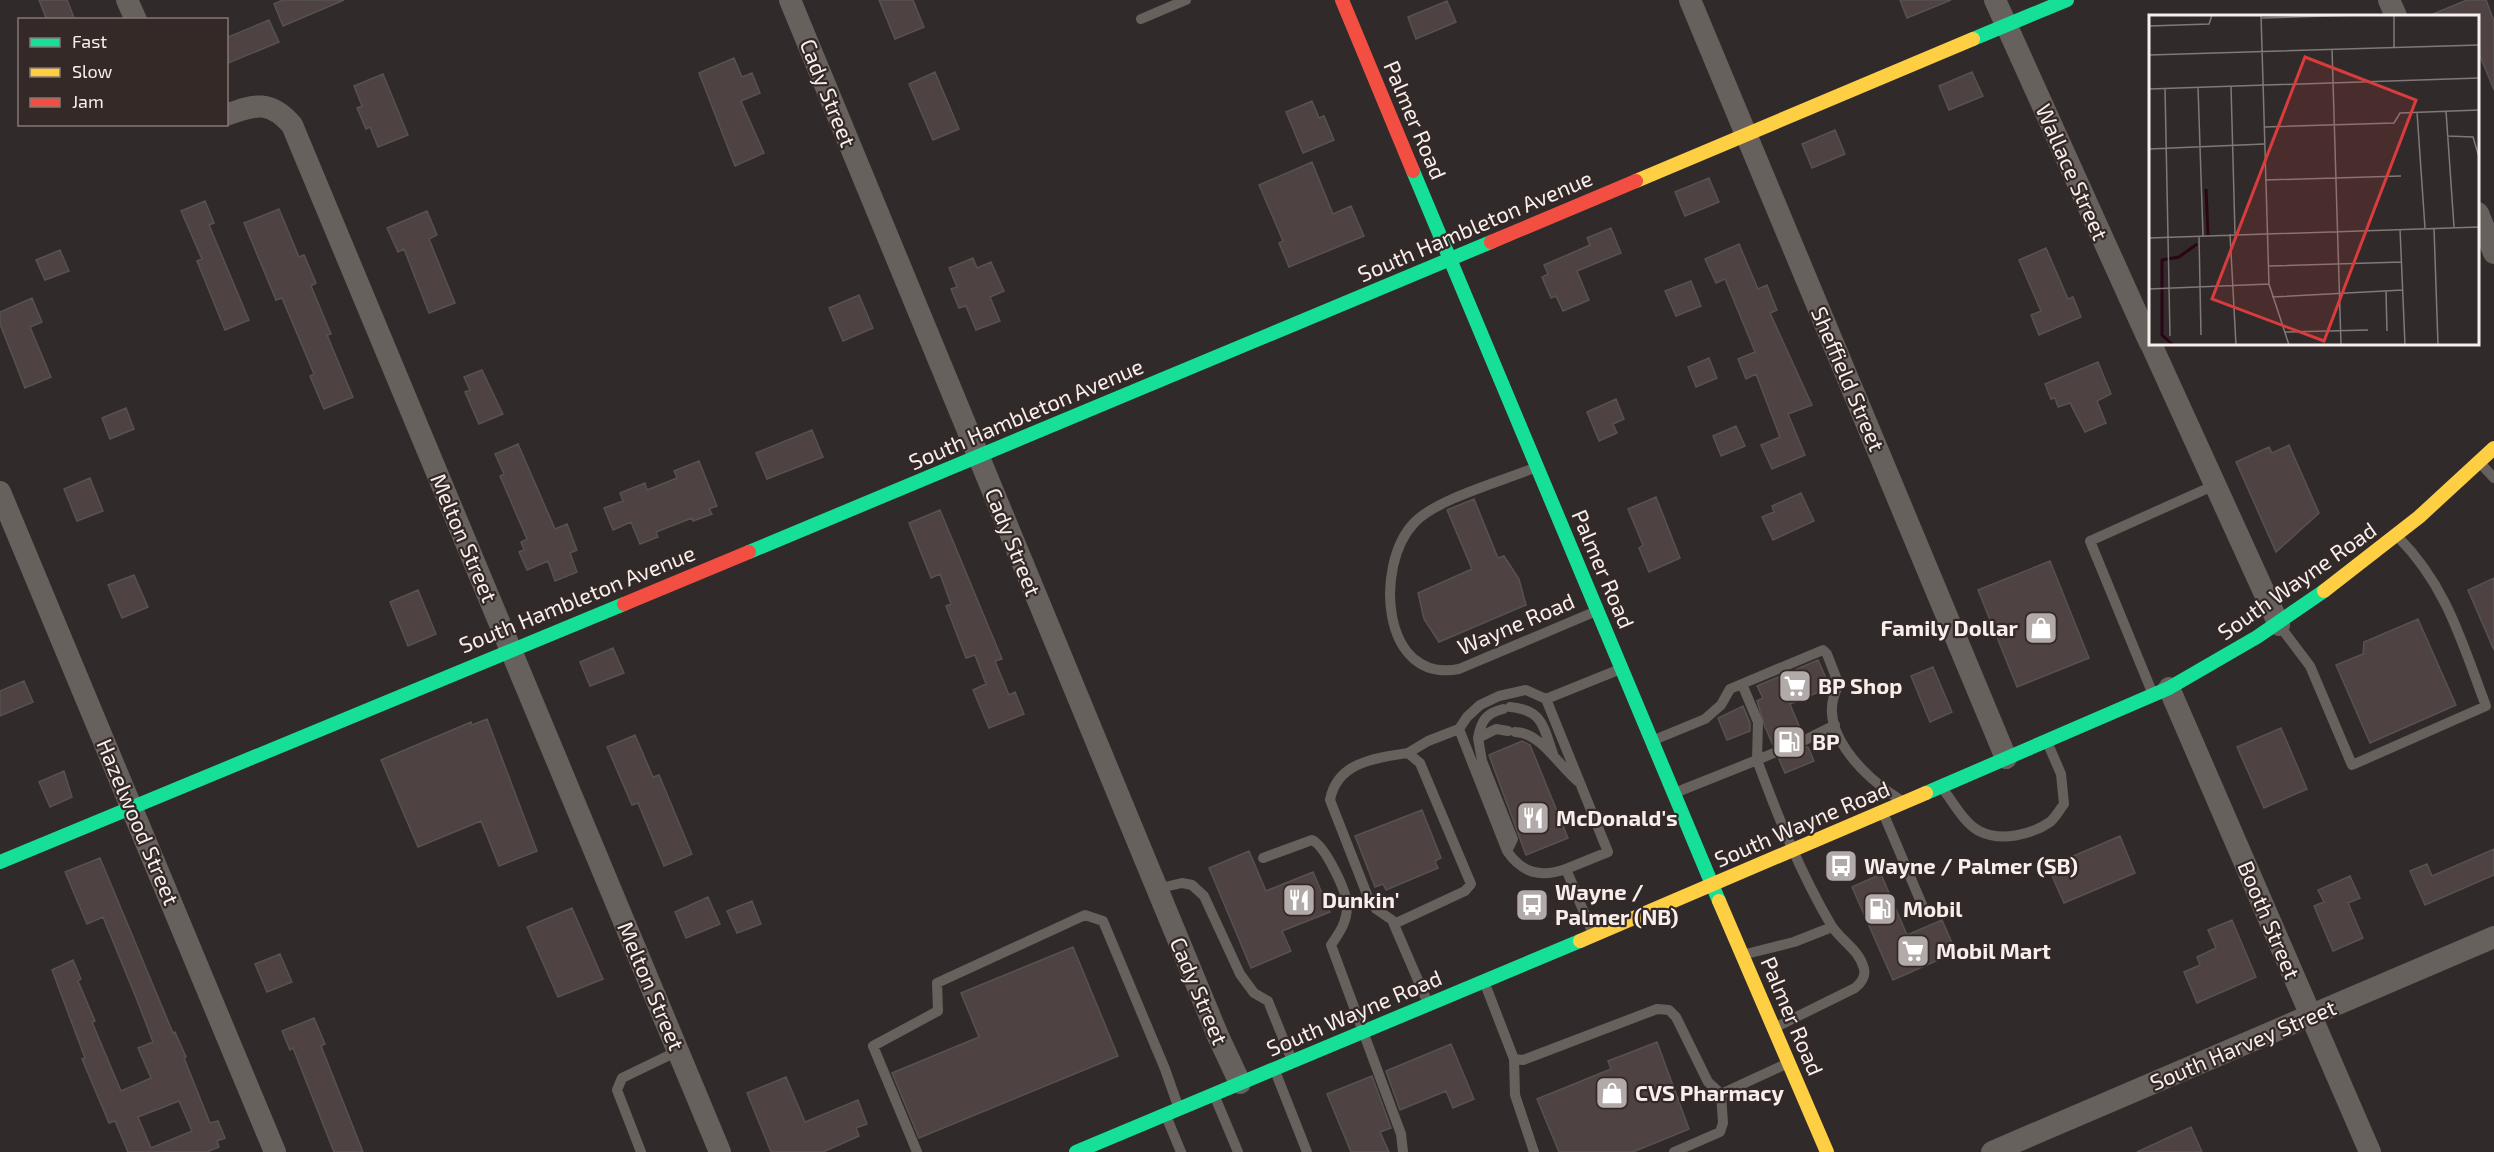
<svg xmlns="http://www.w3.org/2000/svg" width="2494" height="1152" viewBox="0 0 2494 1152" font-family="'Exo 2',sans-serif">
	<rect width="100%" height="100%" fill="#302b2a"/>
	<path fill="#4f4242" stroke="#565251" stroke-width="1.5" fill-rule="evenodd" d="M39 0H67L75 20H47Z
		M283 0H344L283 26 274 4Z
		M879 0H913L924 27 895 39Z
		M1900 0H1951L1907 18Z
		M2467 0H2486L2494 21V90L2478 51V16H2428Z
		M1447 1 1456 22 1416 39 1408 17Z
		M269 20 279 42 226 64V38Z
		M734 58 742 77 752 73 760 93 741 101 764 153 735 166 699 73Z
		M935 72 959 129 933 140 909 84Z
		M1972 72 1983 96 1949 110 1939 86Z
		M383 74 408 135 378 147 370 127 366 129 357 108 362 106 354 86Z
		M1312 101 1319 118 1324 116 1334 140 1303 153 1286 112Z
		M1835 130 1845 154 1812 168 1802 144Z
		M1312 162 1333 214 1351 206 1364 236 1289 267 1279 243 1283 241 1259 185Z
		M1709 178 1719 202 1685 216 1675 192Z
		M205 201 214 223 209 225 249 320 225 330 197 261 202 259 181 211Z
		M279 209 299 257 304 255 316 283 311 286 331 334 327 335 353 397 324 409 310 376 314 374 282 298 276 300 244 223Z
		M427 211 437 235 429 239 455 303 429 313 404 249 398 252 387 228Z
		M1611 228 1621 253 1577 271 1589 300 1563 311 1556 296 1551 298 1542 277 1548 274 1544 265 1590 245 1587 238Z
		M1739 244 1758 289 1767 285 1777 310 1770 313 1812 405 1788 414 1805 455 1772 469 1761 445 1780 437 1756 374 1746 379 1738 359 1755 352 1725 279 1716 283 1705 259Z
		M2046 248 2068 299 2073 297 2081 317 2039 335 2031 315 2041 311 2019 260Z
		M60 250 69 271 45 280 36 260Z
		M973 258 977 268 991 262 1004 291 990 297 1000 321 976 330 966 306 959 308 951 289 957 287 949 268Z
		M1691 281 1701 306 1676 316 1665 291Z
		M859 295 873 328 843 341 829 308Z
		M32 298 42 322 30 327 51 377 25 388 0 324V312Z
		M1709 358 1717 378 1696 387 1688 367Z
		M2098 362 2111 394 2097 401 2106 423 2085 432 2070 403 2058 407 2055 398 2051 399 2045 384Z
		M482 370 503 414 479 424 465 392 470 390 464 377Z
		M1616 399 1624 419 1613 424 1617 433 1599 441 1587 412Z
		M126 408 134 429 110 439 102 418Z
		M1736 426 1745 446 1721 456 1713 436Z
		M812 430 823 457 767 479 756 453Z
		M518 444 555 529 567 524 577 550 570 553 577 572 555 581 548 561 527 570 519 552 524 550 521 542 527 539 500 476 504 474 495 454Z
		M2289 445 2319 513 2276 552 2236 462 2269 447 2272 453Z
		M699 461 717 506 709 509 712 514 693 521 692 518 656 532 658 537 640 544 631 522 613 530 604 508 623 501 620 493 645 483 647 490 677 478 674 471Z
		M90 478 103 511 77 521 64 489Z
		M1801 493 1814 521 1773 540 1762 517 1774 512 1772 506Z
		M1656 497 1680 558 1649 572 1639 548 1643 545 1628 509Z
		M1474 499 1498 558 1504 556 1519 579 1526 605 1439 642 1424 619 1418 593 1472 569 1447 510Z
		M940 510 1002 659 995 661 1009 695 1015 692 1024 714 989 728 973 690 986 684 975 655 966 658 946 606 951 604 940 574 931 578 909 523Z
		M2050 561 2089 658 2017 687 1978 590Z
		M134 575 148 607 122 618 108 585Z
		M2494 578V650L2468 590Z
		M418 590 436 634 408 646 390 602Z
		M2418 619 2456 705 2370 743 2336 665 2363 654 2364 642Z
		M613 648 624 673 590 686 580 662Z
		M1818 660 1830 687 1790 704 1802 733 1798 736V743L1801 747H1808L1814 761 1785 773 1779 759 1783 750 1780 746 1773 745 1765 727 1757 701 1763 698 1757 686Z
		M1933 667 1952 712 1930 722 1911 676Z
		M24 681 33 702 0 716V691Z
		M1743 706 1750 723V731L1727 740 1718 718Z
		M487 719 537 851 499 866 481 821 418 847 381 760 471 722 472 725Z
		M2281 728 2307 789 2264 808 2237 747Z
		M635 735 653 777 659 775 692 854 664 866 638 803 632 805 607 747Z
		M1522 741 1530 745 1568 838 1526 855 1489 755Z
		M64 771 72 797 50 807 39 782Z
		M1422 810 1441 858 1435 861 1438 868 1386 890 1383 884 1375 887 1355 836Z
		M2120 836 2135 873 2064 903 2048 867Z
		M2494 849V875L2425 905 2410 871 2427 864 2432 876Z
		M1249 851 1266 891 1313 872 1330 912 1282 931 1291 951 1251 968 1209 868Z
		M100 858 173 1033 175 1032 186 1057 184 1058 210 1123 218 1121 225 1138 217 1141 219 1147 207 1152H128L115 1121 109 1123 82 1059 85 1058 52 970 73 960 81 979 78 981 95 1021 92 1022 121 1091 151 1078 138 1048 153 1042 139 1005 103 917 87 924 65 872ZM179 1101 192 1131 151 1148 138 1117Z
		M1881 874 1907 935 1942 920 1956 952 1893 980 1852 887Z
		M2350 876 2360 898 2348 903 2363 938 2333 951 2314 906 2324 902 2318 890Z
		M708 897 720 924 686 938 675 912Z
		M752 901 761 924 737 933 727 911Z
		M572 908 603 979 558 997 527 927Z
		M2232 920 2256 977 2197 1003 2184 972 2200 965 2197 957 2216 948 2208 930Z
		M1073 947 1118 1056 919 1138 892 1073 979 1037 961 993Z
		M280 954 292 982 267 992 255 964Z
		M314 1018 325 1044 321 1046 363 1152H334L293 1048 290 1050 282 1031Z
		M1657 1042 1689 1129 1633 1152H1559L1537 1099 1611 1069 1608 1061Z
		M1451 1044 1474 1099 1453 1108 1446 1091 1400 1110 1386 1071Z
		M1372 1076 1391 1128 1380 1132 1389 1152H1351L1327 1094Z
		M786 1077 805 1122 858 1100 867 1124 856 1128 859 1136 823 1152H771L747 1093Z
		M2191 1127 2202 1152H2137Z"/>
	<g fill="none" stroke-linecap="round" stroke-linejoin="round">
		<path stroke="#67615d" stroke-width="10" d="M1141 19 1186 0
			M2482 465 2494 478
			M1534 468C1503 481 1436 499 1414 523 1374 565 1381 684 1459 669L1594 612
			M2279 625 2310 666 2352 765 2486 706C2462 643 2447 586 2398 537
			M1742 684 1758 722 1757 760 1776 752
			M2152 692 2090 541 2215 485
			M1546 699 1608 852 1566 869
			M1510 707C1543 710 1543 726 1553 754
			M1459 729 1507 851C1522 873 1540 878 1566 869L1593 934
			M1515 732C1541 732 1559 767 1580 783
			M1478 738C1481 721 1486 713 1503 709
			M1654 740 1705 719 1721 705 1730 689 1823 650 1827 654 1839 685C1813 728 1865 778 1899 799
			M1805 740 1835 725
			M1408 753 1428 741 1459 729 1467 717 1480 705 1499 696 1526 690 1546 699 1618 670
			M1943 789C1953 802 1964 823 1979 831 2001 842 2031 835 2050 822 2055 818 2060 809 2064 804L2061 774 2048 744
			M1677 792 1757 760C1778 817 1800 872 1831 925 1840 940 1860 950 1864 969 1866 977 1861 983 1855 988L1776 1027
			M1884 815 1923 907
			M1507 851 1513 839 1482 761 1478 738 1496 729 1508 731
			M1263 858 1312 840C1325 846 1347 891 1347 906 1347 922 1340 932 1331 945L1401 1134 1403 1152
			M1156 889 1182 883 1192 885 1204 896 1240 974 1254 993 1268 1001 1291 1058
			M1394 924 1465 891 1471 884 1420 763 1408 753C1375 758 1337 762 1330 800L1368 897 1376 909 1392 920 1427 1001
			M1746 954 1794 942 1832 927
			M1485 984 1514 1059 1523 1060 1657 1009 1669 1010 1676 1017 1708 1082 1721 1094 1786 1064
			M1514 1059 1515 1095 1534 1152
			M1275 1071 1307 1152
			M1215 1097 1238 1152
			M1166 1116 1181 1152
			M641 1152 617 1090 622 1078 678 1051
			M917 1152 873 1046 938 1011 937 983 1085 915 1103 921 1165 1069 1178 1106
			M1674 1152 1720 1132 1723 1123 1721 1094"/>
		<path stroke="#67615d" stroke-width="22" d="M127 0 136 20
			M790 0 1218 1036 1240 1083
			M1690 0 2006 758
			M1995 0 2150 343
			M2389 0 2396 16
			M226 115C256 104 270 100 292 125L720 1152
			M2478 213 2494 253
			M2151 344 2279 625
			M0 492 275 1152
			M2169 688 2370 1152
			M1992 1152 2494 937"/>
		<path stroke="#16e098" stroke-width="14" d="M1973 39 2067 0
			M1413 171 1719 901
			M749 552 1491 242
			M1926 793 2169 688 2257 637 2324 591
			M0 862 624 604
			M1076 1152 1580 941"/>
		<path stroke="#ffcf43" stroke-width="14" d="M1636 181 1973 39
			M2324 591 2419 517 2494 448
			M1719 901 1827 1152
			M1580 941 1926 793"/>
		<path stroke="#f24e42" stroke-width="14" d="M1342 0 1413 171
			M1491 242 1636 181
			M624 604 749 552"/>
	</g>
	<defs>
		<symbol id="shop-square" viewBox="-11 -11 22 22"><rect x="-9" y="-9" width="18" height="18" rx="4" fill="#b1aaa9" stroke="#342926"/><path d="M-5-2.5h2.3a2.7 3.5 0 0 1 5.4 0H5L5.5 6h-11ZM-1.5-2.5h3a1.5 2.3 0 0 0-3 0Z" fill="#fff"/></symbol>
		<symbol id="supermarket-square" viewBox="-11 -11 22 22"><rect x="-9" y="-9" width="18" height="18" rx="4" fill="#b1aaa9" stroke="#342926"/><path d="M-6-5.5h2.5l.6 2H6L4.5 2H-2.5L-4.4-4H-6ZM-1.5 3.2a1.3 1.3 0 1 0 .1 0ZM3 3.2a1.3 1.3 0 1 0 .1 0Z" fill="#fff"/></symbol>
		<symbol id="fuel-square" viewBox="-11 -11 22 22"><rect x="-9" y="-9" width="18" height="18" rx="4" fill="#b1aaa9" stroke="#342926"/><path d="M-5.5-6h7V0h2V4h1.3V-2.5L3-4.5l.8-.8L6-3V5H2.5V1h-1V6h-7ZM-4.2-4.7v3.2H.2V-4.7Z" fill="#fff"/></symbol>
		<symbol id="restaurant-square" viewBox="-11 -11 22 22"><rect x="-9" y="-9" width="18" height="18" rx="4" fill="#b1aaa9" stroke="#342926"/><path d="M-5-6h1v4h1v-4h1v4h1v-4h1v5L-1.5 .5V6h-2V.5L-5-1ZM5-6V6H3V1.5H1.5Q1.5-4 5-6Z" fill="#fff"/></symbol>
		<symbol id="bus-square" viewBox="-11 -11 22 22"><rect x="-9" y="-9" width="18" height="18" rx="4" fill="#b1aaa9" stroke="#342926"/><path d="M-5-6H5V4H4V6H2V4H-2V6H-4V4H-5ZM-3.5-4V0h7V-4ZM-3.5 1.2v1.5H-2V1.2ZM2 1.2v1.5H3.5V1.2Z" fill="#fff"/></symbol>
	</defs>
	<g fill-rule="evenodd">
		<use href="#shop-square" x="2022" y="609" width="38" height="38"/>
		<use href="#supermarket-square" x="1776" y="667" width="38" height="38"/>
		<use href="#fuel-square" x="1770" y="723" width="38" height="38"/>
		<use href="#restaurant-square" x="1514" y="799" width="38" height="38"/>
		<use href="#bus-square" x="1822" y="847" width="38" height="38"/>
		<use href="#restaurant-square" x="1280" y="881" width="38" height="38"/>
		<use href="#bus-square" x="1513" y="886" width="38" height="38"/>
		<use href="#fuel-square" x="1861" y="890" width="38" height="38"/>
		<use href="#supermarket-square" x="1894" y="932" width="38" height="38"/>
		<use href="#shop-square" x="1593" y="1074" width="38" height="38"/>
	</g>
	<g text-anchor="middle" stroke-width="4.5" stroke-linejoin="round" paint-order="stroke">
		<g font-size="22" fill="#f7efed" stroke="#342926">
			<text transform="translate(828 93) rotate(68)" y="8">Cady Street</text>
			<text transform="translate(1415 120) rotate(67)" y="8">Palmer Road</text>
			<text transform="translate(2072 172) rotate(66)" y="8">Wallace Street</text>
			<text transform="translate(1475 226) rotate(-23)" y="8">South Hambleton Avenue</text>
			<text transform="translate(1848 379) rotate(67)" y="8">Sheffield Street</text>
			<text transform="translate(1026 414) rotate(-23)" y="8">South Hambleton Avenue</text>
			<text transform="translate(464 538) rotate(67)" y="8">Melton Street</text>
			<text transform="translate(1013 542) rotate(68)" y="8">Cady Street</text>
			<text transform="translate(1603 569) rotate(67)" y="8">Palmer Road</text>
			<text transform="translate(2297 581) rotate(-35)" y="8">South Wayne Road</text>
			<text transform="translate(577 599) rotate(-22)" y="8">South Hambleton Avenue</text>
			<text transform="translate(1516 624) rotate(-23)" y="8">Wayne Road</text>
			<text transform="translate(138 822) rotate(67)" y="8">Hazelwood Street</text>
			<text transform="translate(1802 824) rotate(-23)" y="8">South Wayne Road</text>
			<text transform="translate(2269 920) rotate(67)" y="8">Booth Street</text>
			<text transform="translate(651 986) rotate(67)" y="8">Melton Street</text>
			<text transform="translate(1199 991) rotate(67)" y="8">Cady Street</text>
			<text transform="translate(1354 1013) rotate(-23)" y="8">South Wayne Road</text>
			<text transform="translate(1792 1016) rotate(67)" y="8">Palmer Road</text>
			<text transform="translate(2243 1045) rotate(-23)" y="8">South Harvey Street</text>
		</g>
		<g font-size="22" font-weight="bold" fill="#f7efed" stroke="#342926" text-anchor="start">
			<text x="2018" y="636" text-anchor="end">Family Dollar</text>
			<text x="1818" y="694">BP Shop</text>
			<text x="1812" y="750">BP</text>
			<text x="1556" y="826">McDonald's</text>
			<text x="1864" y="874">Wayne / Palmer (SB)</text>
			<text x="1555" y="900">Wayne /<tspan x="1555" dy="25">Palmer (NB)</tspan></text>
			<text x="1322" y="908">Dunkin'</text>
			<text x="1903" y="917">Mobil</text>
			<text x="1936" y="959">Mobil Mart</text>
			<text x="1635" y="1101">CVS Pharmacy</text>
		</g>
	</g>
	<g transform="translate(2149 15)">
		<rect width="330" height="330" fill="#302b2a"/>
		<path fill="none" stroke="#2b0416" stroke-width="3" d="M57 174 59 220M24 330 13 320V245L30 242 48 229"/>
		<path fill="none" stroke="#807978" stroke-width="1.5" d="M112 0 120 269 140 330M245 0V33M112 3 209 0M0 11 60 9 63 0M183 34 192 330M0 40 330 30M82 71 86 219M49 72 54 221M16 73 21 321M0 74 330 63M297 96 305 212M268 97 276 213M115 112 245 108 251 98 330 95M298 121 324 122 330 142M0 134 115 129M116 165 252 161M285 213 289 330M251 214 256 330M81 219 87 330M50 221 52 320M0 223 330 212M119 251 253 247M0 274 120 269M237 276 238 316M123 282 254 275M135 317 219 315"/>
		<path fill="#d93c3c" fill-opacity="0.15" stroke="#d93c3c" stroke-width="3" d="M156 42 267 85 175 326 63 284Z"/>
		<rect width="330" height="330" fill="none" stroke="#f7efed" stroke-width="3"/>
	</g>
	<rect x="18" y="18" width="210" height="108" fill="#342926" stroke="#827876" stroke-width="1.5"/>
	<rect x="30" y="38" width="30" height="9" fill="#16e098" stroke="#827876" stroke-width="1.5"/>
	<text x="72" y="48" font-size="18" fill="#f7efed">Fast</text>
	<rect x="30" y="68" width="30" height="9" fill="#ffcf43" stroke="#827876" stroke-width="1.5"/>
	<text x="72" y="78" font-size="18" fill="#f7efed">Slow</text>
	<rect x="30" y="98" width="30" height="9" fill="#f24e42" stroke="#827876" stroke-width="1.5"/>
	<text x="72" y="108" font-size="18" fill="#f7efed">Jam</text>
</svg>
